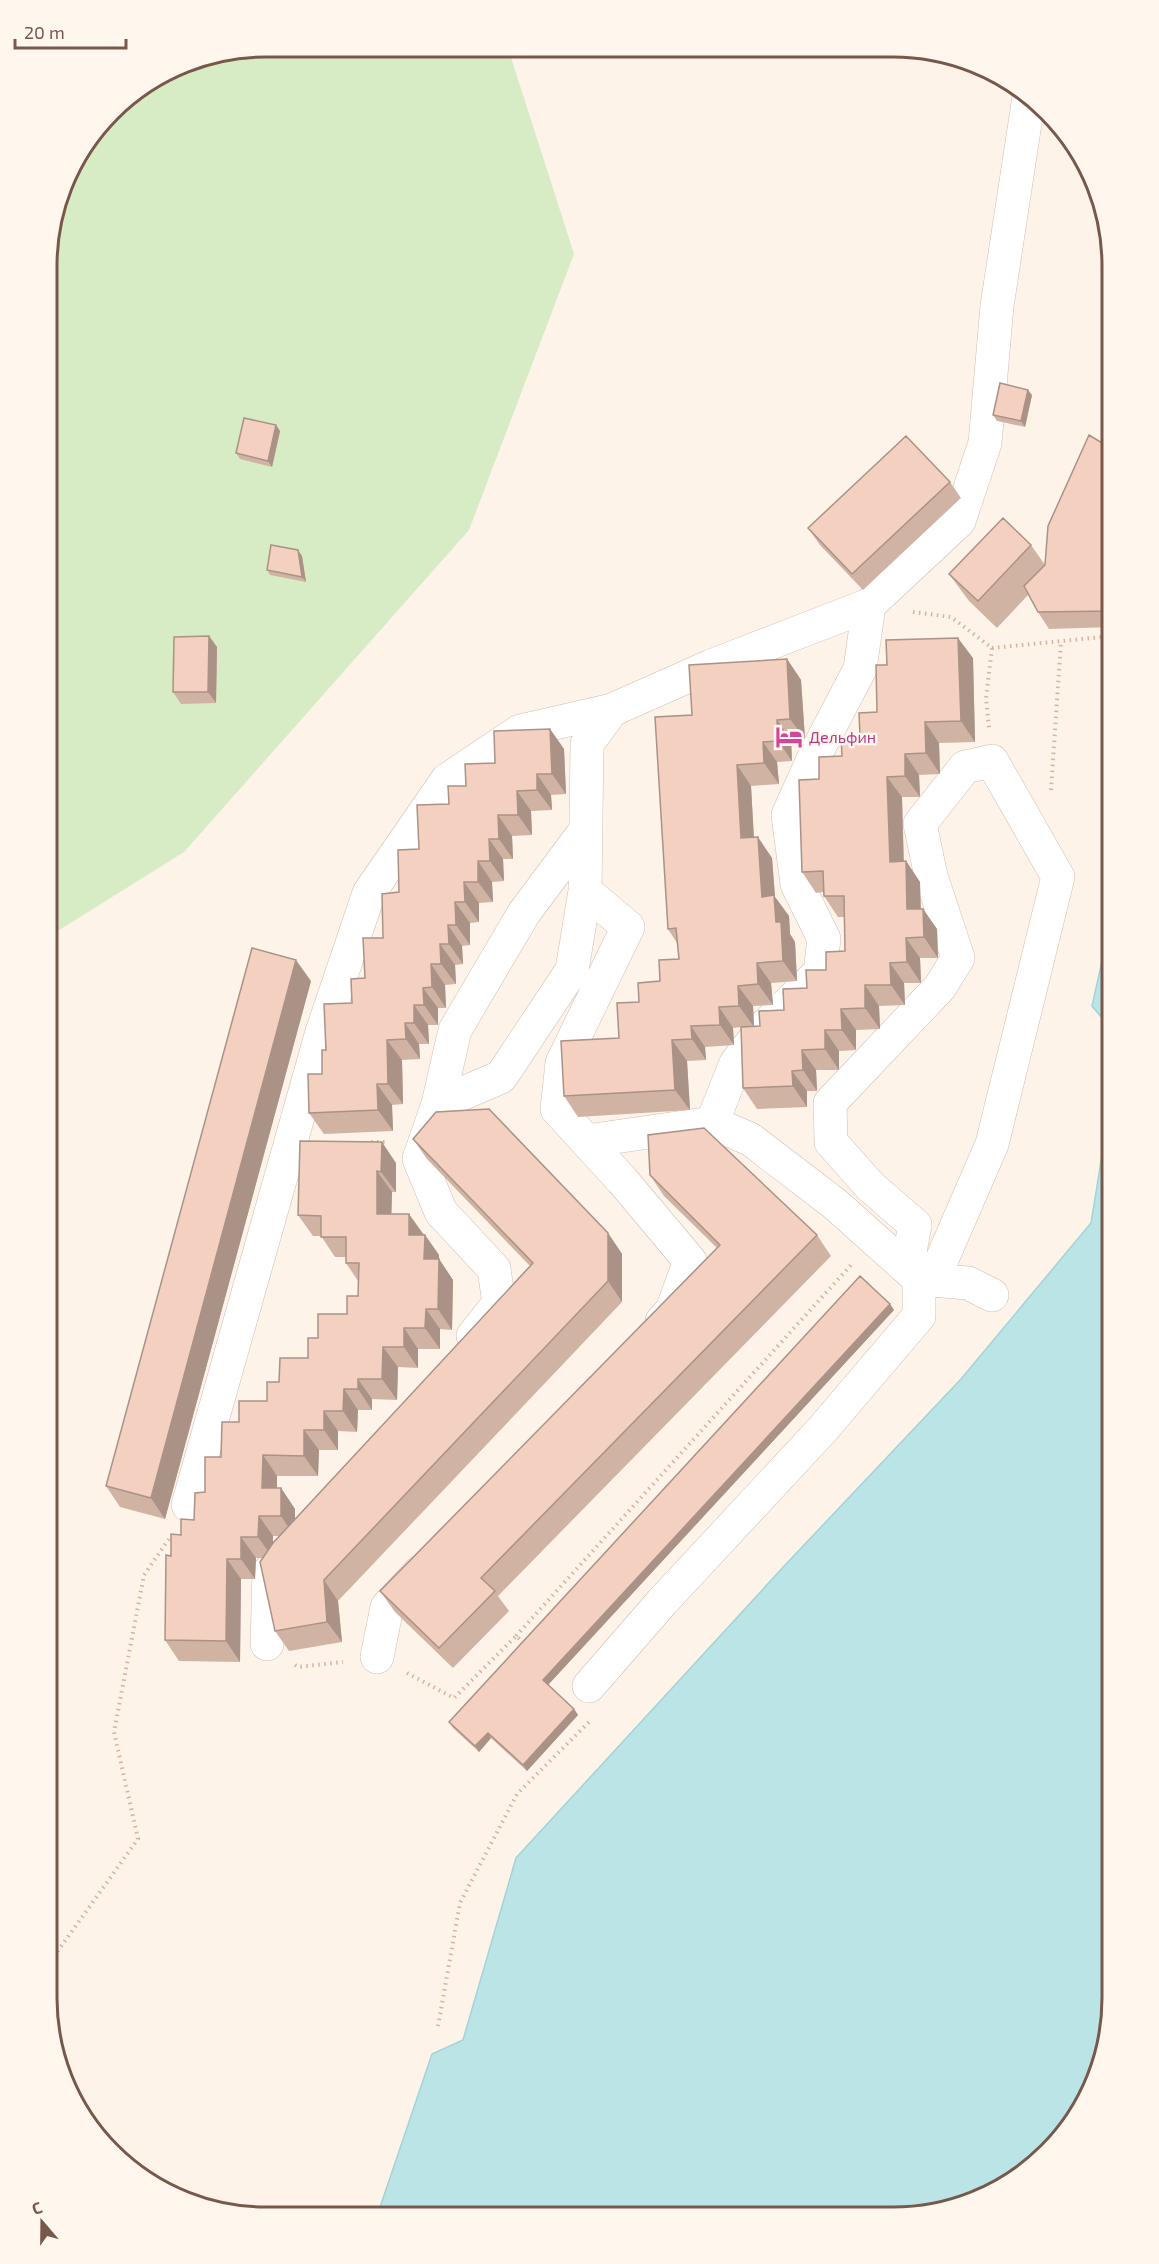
<svg xmlns="http://www.w3.org/2000/svg" width="1159" height="2264" viewBox="0 0 1159 2264" font-family="'Exo 2',sans-serif">
	<rect width="100%" height="100%" fill="#fdf3e8"/>
	<path fill="#d7ebc5" d="M266 47 508 48 574 254 469 530 184 852 48 937V238L69 169 121 101 182 63Z"/>
	<path fill="#bbe4e7" stroke="#a1d4d9" stroke-width="1.5" d="M1112 916V1030L1092 1006Z
		M1112 1093V2013L1096 2082 1067 2132 1015 2180 963 2206 893 2217 377 2216 432 2054 463 2040 516 1858 787 1563 961 1379 1091 1223Z"/>
	<g fill="none" stroke-linecap="round" stroke-linejoin="round">
		<defs>
			<path id="minor" d="M585 891 628 927 562 1063 557 1109 622 1180 690 1261 672 1310 662 1321
				M438 1104 455 1030 524 913 585 831
				M712 1123 736 1063 763 1028 820 972 824 939 797 884 788 815 814 757 860 669 869 605
				M587 1141 712 1123 750 1139 835 1204 919 1279V1316L822 1430 662 1602 589 1686
				M907 1268 915 1225 870 1186 831 1142 830 1103 940 987 958 958 931 876 920 824 965 767 992 761 1058 877 992 1144 933 1280
				M919 1279 968 1283 992 1295
				M473 1336 499 1303 494 1269 441 1212 419 1159 438 1104 501 1077 572 970 585 891 587 744 612 710
				M188 1505 322 1032 369 893 447 780 520 731 612 710 711 666 869 605 959 521 985 443 997 306 1029 97
				M267 1644 269 1572 279 1560
				M377 1657 387 1607 420 1572"/>
		</defs>
		<use href="#minor" stroke="#d2bcaf" stroke-width="34"/>
		<path stroke="#d8b3a1" stroke-width="4" stroke-dasharray="1.5 4.5" stroke-linecap="butt" d="M913 612 951 617 992 648 986 698 989 728
			M992 648 1112 636
			M1051 790 1061 641
			M371 1142H388
			M516 1636 851 1265
			M295 1665 298 1667 343 1662
			M407 1673 454 1698 516 1636 526 1645
			M47 1966 138 1839 114 1732 144 1575 171 1536
			M438 2026 460 1903 517 1794 590 1721"/>
		<use href="#minor" stroke="#fff" stroke-width="33"/>
	</g>
	<path fill="#d1b3a4" fill-rule="evenodd" d="M1032 395 1025 427 997 421 993 415Z
		M276 425 280 431 272 467 240 459 236 453Z
		M1112 449V627L1049 629 1038 612 1028 595 997 628 969 601 949 574 1031 545 1045 565Z
		M950 482 961 498 863 590 820 545 808 528Z
		M302 556 306 582 270 575 267 570Z
		M209 636 217 647 216 703 181 704 173 692Z
		M973 658 975 742 939 743 940 774 919 775 920 797H902L904 861H906L920 882 921 909H923L937 929 938 958H920L921 983H904L905 1005 879 1006 880 1029 856 1030V1050L839 1051V1070H816L817 1091H807V1107L757 1109 743 1088 741 1027 733 1028 734 1045 705 1047 706 1060 687 1061 690 1110 578 1117 564 1096 619 1038 639 1002 660 981 679 959 677 943 668 929 692 715 787 659 801 680 805 739 791 740 792 761 777 762 779 784 751 786 754 837 772 858 775 897 789 916 790 934 795 942 797 981 771 983 773 1005 753 1006 754 1026H760L784 1010 845 951V917H838L824 896 823 892 816 893 802 872 819 779 842 756 860 736 877 712 887 665Z
		M550 729 564 749 566 794 551 795 552 810 531 811 532 835 512 836 513 859H503L504 881 492 882 493 902 479 903V922L470 923V945L462 946 463 964 455 965 456 984 445 985 446 1008H438V1025H428L429 1044H419L420 1059 402 1060 403 1104 392 1105 393 1131 324 1134 309 1113 322 1074 326 1050 365 978 383 938 399 892 419 849 449 804 466 786 495 763Z
		M311 981 165 1519 120 1507 106 1486Z
		M413 1139 608 1233 622 1254V1302L338 1601 342 1642 289 1651 275 1631 263 1558H256L255 1579H241L240 1662 179 1661 165 1640 171 1556 181 1535 194 1520 205 1492 239 1422 267 1401 279 1382 308 1358 318 1338 347 1314 358 1296V1281L346 1263V1257H335L321 1236H313L298 1215 300 1141 396 1163V1192H392L391 1214 425 1235 439 1255V1259L453 1280 452 1330 440 1329V1349H418V1368L398 1367 397 1400 372 1399V1410H358L357 1432 338 1431V1450H319L318 1476H277V1488H281L295 1509V1519L530 1266 427 1159ZM273 1536H279L273 1542Z
		M650 1175 817 1235 831 1256 498 1596 509 1611 453 1668 395 1612 380 1591 717 1248 664 1196Z
		M890 1304 894 1310 548 1685 574 1709 578 1715 527 1771 491 1738 479 1752 453 1728 449 1722Z"/>
	<path fill="#aa9286" d="M1028 390 1032 395 1025 427 1021 421Z
		M276 425 280 431 272 467 268 461Z
		M298 550 302 556 306 582 302 577Z
		M209 636 217 647 216 703 208 692Z
		M958 638 973 658 975 742 961 721Z
		M787 659 801 680 805 739 790 719Z
		M777 720 791 740 792 761 778 741Z
		M925 722 939 743 940 774 926 753Z
		M550 729 564 749 566 794 552 774Z
		M763 742 777 762 779 784 764 763Z
		M905 754 919 775 920 797 905 776Z
		M737 765 751 786 755 859 741 838Z
		M537 774 551 795 552 810 537 790Z
		M887 777 902 797 904 882 890 862Z
		M517 791 531 811 532 835 518 815Z
		M498 815 512 836 513 859 499 839Z
		M758 837 772 858 775 897 789 916 790 934 795 942 797 981 783 961 776 922 762 897Z
		M489 839 503 859 504 881 490 861Z
		M478 861 492 882 493 902 478 882Z
		M906 861 920 882 921 930 907 909Z
		M464 882 479 903V922L465 902Z
		M455 902 470 923V945L456 925Z
		M923 909 937 929 938 958 924 937Z
		M448 925 462 946 463 964 449 944Z
		M906 938 920 958 921 983 907 962Z
		M440 944 455 965 456 984 441 964Z
		M296 960 311 981 165 1519 151 1498Z
		M757 963 771 983 773 1005 758 984Z
		M890 963 904 983 905 1005 891 985Z
		M431 964 445 985 446 1008 432 987Z
		M865 985 879 1006 880 1029 865 1008Z
		M738 986 753 1006 754 1027 739 1006Z
		M423 988 438 1008V1025L424 1005Z
		M414 1005 428 1025 429 1044 414 1023Z
		M719 1007 733 1028 734 1045 720 1025Z
		M841 1009 856 1030V1050L842 1030Z
		M405 1023 419 1044 420 1059 406 1039Z
		M691 1026 705 1047 706 1060 692 1039Z
		M825 1030 839 1051V1070L825 1049Z
		M387 1040 402 1060 403 1104 388 1084Z
		M672 1040 687 1061 690 1110 675 1090Z
		M802 1050 816 1070 817 1091 803 1070Z
		M792 1071 807 1091V1107L793 1086Z
		M377 1084 392 1105 393 1131 378 1110Z
		M382 1142 396 1163V1192L381 1172Z
		M377 1171 392 1192 391 1234 377 1214Z
		M409 1214 424 1235H409Z
		M608 1233 622 1254V1302L608 1281Z
		M425 1235 439 1255V1259L453 1280 452 1330 438 1309 424 1259Z
		M890 1304 894 1310 547 1686 543 1680Z
		M426 1309 440 1329V1349L425 1328Z
		M404 1328 418 1349V1368L404 1347Z
		M383 1347 398 1367 397 1400 382 1379Z
		M358 1379 372 1399V1410L358 1389Z
		M344 1389 358 1410 357 1432 343 1411Z
		M324 1411 338 1431V1450L324 1430Z
		M304 1430 319 1450 318 1476 304 1456Z
		M263 1455 277 1476V1508L262 1488Z
		M281 1488 295 1509V1537L281 1516Z
		M259 1516 273 1536V1558L258 1537Z
		M241 1537 256 1558 255 1579 241 1559Z
		M227 1559 241 1579 240 1662 226 1641Z
		M324 1580 338 1601 342 1642 327 1622Z
		M574 1709 578 1715 527 1771 523 1765Z
		M488 1733 491 1738 479 1752 475 1746Z"/>
	<path fill="#f3d0bf" stroke="#aa9286" stroke-width="1.5" d="M1000 383 1028 390 1021 421 993 415Z
		M244 418 276 425 268 461 236 453Z
		M1089 435 1112 449V611L1038 612 1024 586 1045 565 1048 526Z
		M906 436 950 482 852 574 808 528Z
		M1003 518 1031 545 978 601 949 574Z
		M271 545 298 550 302 577 267 570Z
		M209 636 208 692H173L174 637Z
		M958 638 961 721 925 722 926 753 905 754V776L887 777 890 862 906 861 907 909H923L924 937 906 938 907 962 890 963 891 985H865V1008L841 1009 842 1030H825V1049L802 1050 803 1070 792 1071 793 1086 743 1088 741 1027 760 1026 759 1011 784 1010 783 989 807 988 806 970H826V952L845 951 844 896H824L823 871 802 872 799 780 819 779V757L842 756 841 737 860 736 859 713 877 712 876 665H887L886 640Z
		M787 659 790 719 777 720 778 741 763 742 764 763 737 765 741 838 758 837 762 897 774 895 776 922H781L783 961 757 963 758 984 738 986 739 1006 719 1007 720 1025 691 1026 692 1039 672 1040 675 1090 564 1096 561 1041 619 1038 617 1003 639 1002 638 983 660 981 659 960 679 959 676 928 668 929 655 717 692 715 689 665Z
		M550 729 552 774H537V790L517 791 518 815H498L499 839H489L490 861H478V882H464L465 902H455L456 925H448L449 944H440L441 964H431L432 987 423 988 424 1005H414V1023H405L406 1039 387 1040 388 1084H377L378 1110 309 1113 308 1074H322V1050H326L324 1004 352 1003 351 979 365 978 363 938H383L382 894 399 892 398 850 419 849 417 805 449 804 448 786H466L465 764 495 763 494 731Z
		M252 948 296 960 151 1498 106 1486Z
		M489 1109 608 1233V1281L324 1580 327 1622 275 1631 260 1562 273 1543 533 1263 413 1139 436 1112Z
		M704 1128 817 1235 481 1578 495 1591 439 1648 380 1591 720 1245 650 1175 648 1135Z
		M300 1141 382 1142 381 1172 377 1171V1214H409V1235H425L424 1259H439L438 1309H426L425 1328H404V1347H383L382 1379H358V1389H344L343 1411H324V1430H304V1456L263 1455 262 1488H281V1516H259L258 1537H241V1559H227L226 1641 165 1640 166 1555 171 1556V1534L181 1535V1519L194 1520 195 1493 205 1492V1457H221L222 1422H239V1401H267V1382H279L280 1358H308V1338H318V1314H347V1296H358L359 1263H346V1237H321V1216L298 1215Z
		M860 1276 890 1304 543 1680 574 1709 523 1765 488 1733 475 1746 449 1722Z"/>
	<defs>
		<symbol id="hotel-bare" viewBox="-9 -9 18 18"><path d="M-6-4.5h1.5V1H6V5H4.5V3h-9V5H-6ZM-4 0a1.8 1.8 0 1 1 3.6 0ZM.5 0V-2.5h3Q6-2.5 6 0Z" fill="#d1479c" stroke="#fff7ee" stroke-width="2.5" paint-order="stroke"/></symbol>
	</defs>
	<g fill-rule="evenodd">
		<use href="#hotel-bare" x="770" y="718" width="38" height="38"/>
	</g>
	<g text-anchor="middle" stroke-width="5" stroke-linejoin="round" paint-order="stroke">
		<g font-size="16" fill="#b23c85" stroke="#fff7ee" text-anchor="start">
			<text x="809" y="743">Дельфин</text>
		</g>
	</g>
	<path d="M0 0H1159V2264H0ZM266 57H893A209 209 0 0 1 1102 266V1998A209 209 0 0 1 893 2207H266A209 209 0 0 1 57 1998V266A209 209 0 0 1 266 57Z" fill="#fff7ee" fill-rule="evenodd"/>
	<path fill="none" stroke="#78584b" stroke-width="3" d="M266 57H893A209 209 0 0 1 1102 266V1998A209 209 0 0 1 893 2207H266A209 209 0 0 1 57 1998V266A209 209 0 0 1 266 57Z"/>
	<g transform="translate(42 2222) rotate(340)" stroke="#fff7ee" stroke-width="4.5" paint-order="stroke">
	<path d="M0-4.5L10 22L0 15L-10 22Z" fill="#78584b"/>
	<text y="-9" font-size="16" font-weight="bold" text-anchor="middle" fill="#78584b">С</text>
	</g>
	<path d="M15 39v9h111v-9" fill="none" stroke="#78584b" stroke-width="3"/>
	<text x="24" y="39" font-size="18" fill="#78584b" stroke="#fff7ee" stroke-width="4.5" paint-order="stroke">20 m</text>
</svg>
